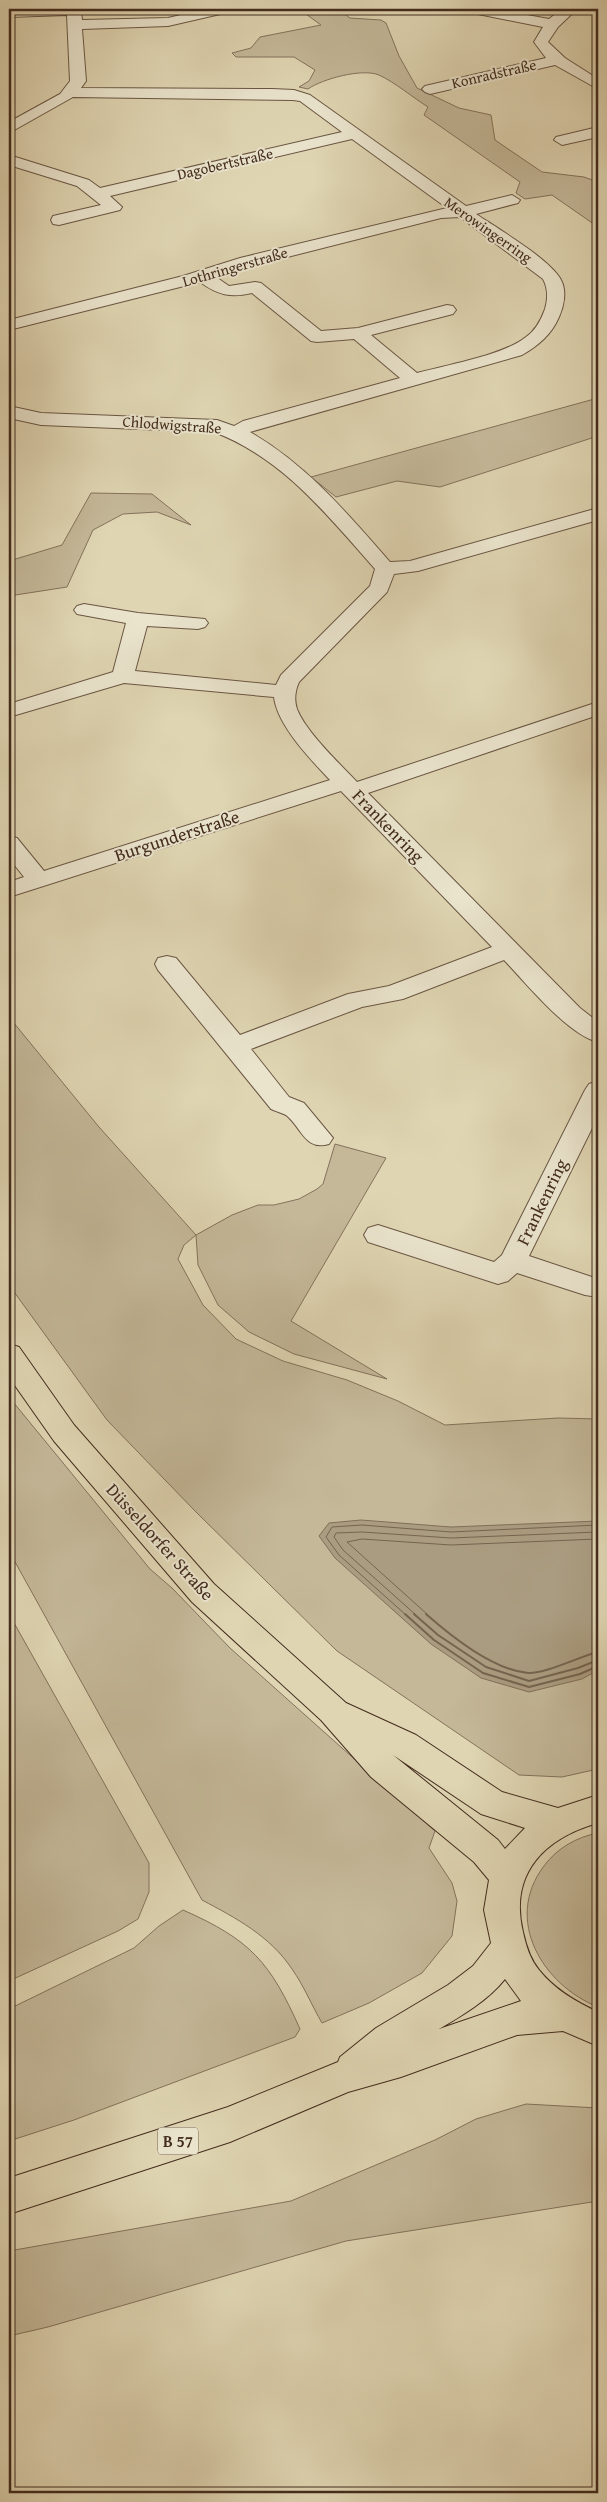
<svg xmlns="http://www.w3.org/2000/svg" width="607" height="2502" viewBox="0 0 607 2502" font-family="'Gentium Book Plus',serif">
	<rect width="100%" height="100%" fill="#dfd5b2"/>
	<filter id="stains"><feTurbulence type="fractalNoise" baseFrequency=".004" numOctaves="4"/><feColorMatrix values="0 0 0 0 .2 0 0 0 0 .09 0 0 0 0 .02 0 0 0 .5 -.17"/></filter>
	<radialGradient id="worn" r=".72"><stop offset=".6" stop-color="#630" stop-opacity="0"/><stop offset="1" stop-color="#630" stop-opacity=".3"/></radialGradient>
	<path fill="#c4b899" stroke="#84725c" d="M299 9H338L350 18 381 20 386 23 399 56 417 88 459 108 491 115 495 140 542 172 584 177 598 182V227L552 195 525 199 516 193 520 182 424 115 428 107C412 97 396 83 379 75 362 68 322 79 308 89L299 87 309 81 315 70 294 57H236L232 53 251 48 260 37 321 25Z
		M598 398V436L440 487 397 481 336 497 311 477Z
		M91 493 152 494 191 525 157 512 123 514 93 530 67 587 9 596V561L62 545Z
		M9 1017 99 1127 196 1235 232 1215 258 1205H274L299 1199 317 1189 323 1184 335 1144 386 1158 291 1321 387 1379 294 1354 249 1332 218 1305 198 1265 196 1235 184 1245 178 1259 203 1305 236 1339 283 1361 347 1380 398 1401 445 1425 558 1418 598 1419V1769L562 1777 519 1775 337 1651 196 1512 107 1420 9 1285Z
		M9 1397 150 1569 172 1588 230 1648 435 1831 429 1848 452 1883 457 1901 452 1936 422 1973 369 2003 322 2023C312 2006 304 1986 292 1969 270 1936 236 1918 202 1900L9 1551Z
		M9 1614 149 1863V1892L138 1919 118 1931 9 1981Z
		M598 1833V2007C543 1985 503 1920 544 1866 557 1848 577 1837 598 1833Z
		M183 1910C251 1940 270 1962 300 2029L295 2037 74 2120 9 2141V2009L134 1948 159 1926Z
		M526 2104 598 2108V2201L346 2241 48 2327 9 2336V2251L291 2201 435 2140 476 2119Z"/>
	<path fill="#aa9c80" stroke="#816f59" d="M361 1520 451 1527 598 1521V1670L582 1679 529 1692 481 1678 431 1644 335 1558 319 1536 329 1523Z"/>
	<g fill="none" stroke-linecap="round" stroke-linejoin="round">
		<path stroke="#76644f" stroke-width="1" d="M406 1615 339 1555 326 1537 332 1527 362 1525 451 1532 598 1525
			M416 1615 343 1550 334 1537 336 1533 362 1532 451 1538 598 1532
			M428 1615 347 1542 362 1539 451 1545 598 1539"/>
		<path stroke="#76644f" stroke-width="2" d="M405 1614 434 1640 483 1673 529 1687 580 1674 598 1666
			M414 1614 438 1635 486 1667 529 1681 578 1668 598 1660
			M426 1614C452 1637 493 1670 528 1673 545 1674 581 1656 598 1652"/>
		<defs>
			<path id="minor" d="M9 9H81L82 20 168 18 206 9H231L229 12 168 26 82 29 86 81 81 88 272 89 294 90 310 95 466 206 512 195 520 200 518 203 476 214C497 228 551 260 561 280 567 291 564 306 559 317 551 335 539 345 522 355L250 432C307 465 347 513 390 562L410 561 598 508V520L418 571 394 574 387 592 299 682C295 691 294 700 297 709 306 732 340 764 357 782L598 702V715L368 793 580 1008 598 1022V1042C568 1035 526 983 504 960L403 999 362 1007 251 1049 289 1097 304 1103 333 1138 329 1144C305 1151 302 1128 286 1115 282 1113 275 1111 271 1109L158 970 155 964 158 958 167 956 176 958 240 1035 348 994 389 986 492 947 341 791 9 897V882L24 877 9 858V836L17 838 44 871 330 780C311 760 277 725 274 697L124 683 9 717V704L113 672 126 623 77 614 74 610 77 606 84 604 138 613 205 619 208 623 205 627 198 629 147 626 135 671 276 685 281 675 370 586 375 569C327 515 283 458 214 432L41 425 9 418V406L41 413 217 420 234 426 243 421 400 378 354 339 317 342 311 341 252 293C230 298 218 295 200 282L9 330V320L183 276 240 258 447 208 352 139 110 196 122 207 120 210 59 225 53 224 51 220 53 216 101 205 77 186 9 165V155L89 180 100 188 342 132 300 101 293 100 73 97 9 133V122L60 94 70 81 67 15 9 17ZM460 217 543 279C548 288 548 299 545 309 541 320 536 330 526 337 504 355 446 365 417 373L371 335 453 314 456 310 453 306 447 305 358 328 321 331 261 283 255 282 229 286 216 277 252 266 441 218Z
				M466 9H495L549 19 562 9H577L558 27 548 42 565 58 598 79V89L555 65 430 94 425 92 422 89 425 86 546 58 534 42 543 27 473 13Z
				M598 127V137L562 145 554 140 556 137Z
				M598 1081V1116L529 1256 598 1279V1297L585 1295 517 1273 508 1281 498 1284 368 1242 364 1235 368 1228 378 1225 494 1262 502 1255 585 1090 589 1084Z"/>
			<path id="major" d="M9 1344 19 1347 74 1425 214 1584 346 1703 416 1735 502 1792 558 1808 598 1795V1823C544 1838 509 1874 523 1932 526 1946 530 1959 539 1970 555 1990 576 2002 598 2012V2046L563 2031 517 2035 401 2077 348 2092 230 2142 9 2214V2178L228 2107 338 2062 340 2057 376 2028 448 1985 473 1966 491 1943 484 1910 489 1880 474 1862 371 1777 321 1720 192 1602 54 1441 9 1377ZM393 1755 481 1814 525 1828 505 1849 498 1840ZM505 1979 521 2001 439 2029C463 2015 487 2001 505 1979Z"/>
		</defs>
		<use href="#minor" stroke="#6a5643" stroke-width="2"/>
		<use href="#major" stroke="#432c1e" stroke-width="2"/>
		<use href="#minor" fill="#eae4cd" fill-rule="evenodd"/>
		<use href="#major" fill="#dfd5b2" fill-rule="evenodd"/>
	</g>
	<g text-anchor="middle" stroke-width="4" stroke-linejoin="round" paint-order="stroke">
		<g font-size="15" fill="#432c1e" stroke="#eae4cd">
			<text transform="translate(494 74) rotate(-13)" y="5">Konradstraße</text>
			<text transform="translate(225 164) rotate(-13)" y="5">Dagobertstraße</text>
			<text transform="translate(488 230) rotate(35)" y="5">Merowingerring</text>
			<text transform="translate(235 267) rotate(-16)" y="5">Lothringerstraße</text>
			<text transform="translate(172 425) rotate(4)" y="5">Chlodwigstraße</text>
		</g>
		<rect fill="#eae4cd" stroke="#756352" stroke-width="1" x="158" y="2127.5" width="40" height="27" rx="4"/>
		<g font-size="16" font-weight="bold" fill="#432c1e">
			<text x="178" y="2147">B 57</text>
		</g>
		<g font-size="18" fill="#432c1e" stroke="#eae4cd">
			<text transform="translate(388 826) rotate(46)" y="6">Frankenring</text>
			<text transform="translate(177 836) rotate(-18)" y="6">Burgunderstraße</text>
			<text transform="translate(542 1202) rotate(-64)" y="6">Frankenring</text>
			<text transform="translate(160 1542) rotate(48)" y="6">Düsseldorfer Straße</text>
		</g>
	</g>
	<rect width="607" height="2502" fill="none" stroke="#dfd5b2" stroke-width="30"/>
	<rect x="10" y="10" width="587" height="2482" fill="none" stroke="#432c1e" stroke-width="2.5"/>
	<rect x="15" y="15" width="577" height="2472" fill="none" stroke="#432c1e"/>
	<rect width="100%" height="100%" filter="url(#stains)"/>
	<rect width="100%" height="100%" fill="url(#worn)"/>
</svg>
